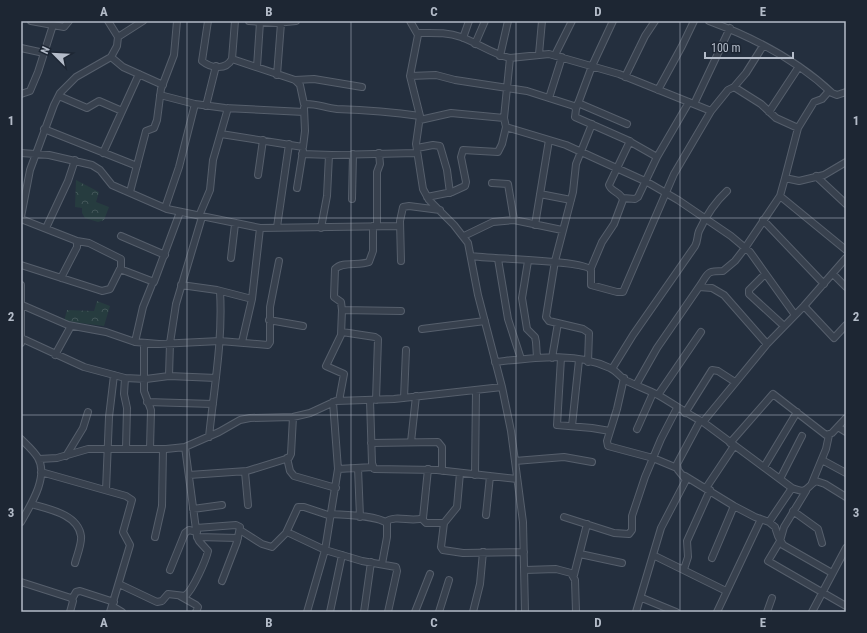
<svg xmlns="http://www.w3.org/2000/svg" width="867" height="633" viewBox="0 0 867 633" font-family="'Roboto Condensed',sans-serif">
	<defs>
		<pattern id="park-crowns" width="20" height="18" patternUnits="userSpaceOnUse"><rect width="20" height="18" fill="#263c3f"/><path d="M2 6a3 3 0 1 1 6 0M12 15a3 3 0 1 1 6 0" fill="none" stroke="#435659"/></pattern>
	</defs>
	<rect width="100%" height="100%" fill="#242f3e"/>
	<path fill="url(#park-crowns)" d="M76 180 99 192 96 202 109 207 104 220 98 222 85 218 82 213V208L75 207Z
		M97 301 110 306 104 326 64 321 67 310 94 311Z"/>
	<g fill="none" stroke-linecap="round" stroke-linejoin="round">
		<defs>
			<path id="minor" d="M31 21 53 25
				M208 21 202 61C212 69 226 70 232 59
				M235 21 232 59 295 80 300 85 304 104C316 103 325 108 337 109 365 110 392 112 420 116
				M249 21 276 23 296 21
				M410 21 418 35 410 76 420 116 416 144 423 189 429 200 454 225 468 243 478 295 502 387 511 431 523 522 525 612
				M709 21C752 37 798 61 832 93L837 95 846 92
				M418 33C433 33 447 32 461 37 478 43 492 54 510 58L504 118 506 127 566 145 647 182 678 200 731 236 750 252 795 315
				M118 37 143 21
				M463 38 469 21
				M475 44 485 21
				M21 48 44 53
				M539 54 542 21
				M555 55 572 21
				M500 56 508 21
				M111 57 123 67 163 85
				M510 58 549 54 619 74 711 111 728 90 734 87 761 104 776 118 798 128
				M257 67 260 22
				M277 75 281 23
				M410 76 436 75 455 80 527 91 574 106 576 109 575 117 627 140 657 157
				M625 77 645 36 655 21
				M295 80 314 79 362 87
				M734 87 746 73 763 46
				M658 90 682 46 694 21
				M21 94 30 91 38 72 53 25 64 27 69 21
				M160 95 195 104 225 108 304 112
				M59 96 87 108 99 101 122 111
				M549 98 562 57
				M578 103 627 124
				M694 104 730 28
				M206 106 216 66
				M576 109 592 66 613 21
				M769 112 798 68
				M420 120 451 113 504 118
				M44 129 137 166
				M221 134 303 147 305 131 304 108
				M417 148 433 145 440 146 447 170 450 193
				M21 153 49 155 92 165 100 170 112 185 167 209 260 228 400 226
				M103 153 139 74
				M302 154 332 155 417 153
				M846 162 824 175 799 181 785 178 780 196 846 250
				M258 175 263 140
				M816 176 846 204
				M785 178 798 128 814 102 822 99 829 91
				M492 183 508 184 514 220 562 230
				M297 188 303 151
				M130 192 146 131 154 128 157 120 161 89 174 55 177 21
				M540 194 571 200
				M427 197 452 192 465 186 466 182 461 157 463 150 498 152 502 144 506 127
				M623 198 635 199 638 197 657 157 689 102
				M352 199 353 154
				M165 208 179 167 195 104
				M199 216 210 190 213 160 228 108
				M21 217 30 170 54 105 60 93 76 77 111 57 117 46 118 37 108 21
				M21 219 77 241V247L61 278
				M763 220 824 284
				M535 225 549 140
				M377 226V172L380 164 379 153
				M277 227 289 144
				M46 228 68 181 75 160
				M321 228 327 196 329 155
				M121 236 165 255
				M464 236 493 222 514 220
				M77 241 89 243 121 259V269
				M471 256C488 259 585 260 591 270V285L617 292H623L674 174 711 111
				M231 258 235 224
				M498 259 508 319 521 359
				M401 261 400 221 403 207 409 206 440 210
				M528 261 522 298 527 329 535 337 536 342 537 358
				M21 265 102 291 110 289 120 269 154 282 180 212
				M591 268 602 242 614 224 623 200C621 192 611 192 609 185L630 141
				M765 274 749 290V294L784 326
				M833 274 846 287
				M21 285V343
				M181 285 217 290 252 299
				M699 287C709 273 705 271 723 271L735 261 745 248 780 196
				M22 305 68 325 106 332 135 342 159 344 220 341 268 345 270 342V307L279 261
				M804 306 834 338 846 325
				M342 310 341 302 334 297 335 269C342 261 359 266 369 262L373 251V226
				M269 320 303 326
				M422 329 485 321
				M342 332 375 337 378 339 376 400
				M21 338 84 367 125 378 146 379 169 376 216 378
				M135 342 143 307 153 282
				M242 342 252 299 260 228
				M144 343V391L151 410 150 449
				M55 355 71 326
				M552 358 558 323
				M561 358 557 425 592 428 610 431
				M495 362C532 358 576 351 610 368 617 371 621 378 627 381 637 386 648 390 658 395 674 404 687 414 703 422L767 344 804 306 846 258
				M588 362 589 333 583 329 549 321 546 317 555 261 573 192 576 164 592 124
				M612 369 633 335 695 246C698 241 697 236 699 231 706 216 715 202 727 191
				M169 376 170 343 176 304 202 217
				M125 378 124 394 127 408 126 448
				M624 378 617 409 607 441 608 446 653 458 677 468
				M636 385 657 348 699 287 712 288 724 295 767 344
				M658 395 701 332
				M404 398 406 350
				M370 400 372 463 374 469 437 470 517 479
				M339 401 344 374 326 366 341 335 342 310 401 311
				M147 402 213 404
				M685 413 712 370 718 371 735 382
				M703 422 792 488C808 494 804 489 816 481L825 484 846 497
				M572 426 579 360
				M838 427 846 432
				M637 429 653 393
				M209 437C214 388 223 340 220 291
				M21 439C27 445 34 451 38 458 49 477 30 506 21 522
				M411 442 416 396
				M371 443 438 442 442 447V471
				M730 443 773 394 826 435 832 433 846 418
				M66 456 83 428 88 412
				M287 458 290 471 294 476 336 488
				M39 459 57 458 88 449H166L185 447 219 432 240 420 250 418 293 417 310 413 336 401 394 399 502 387
				M822 460 846 473
				M515 461 564 457 592 462
				M764 467 797 412
				M358 468 360 517
				M338 469 373 467
				M41 472 126 496 132 500 123 532 130 545 110 612
				M245 472 248 505
				M189 475 247 471 289 458 291 454 293 417
				M475 475 476 390
				M685 476 734 506 755 517 769 522 775 527 778 536 783 545 832 573
				M780 479 802 436
				M812 483 826 449 829 435
				M706 488 734 446
				M106 490 109 417 114 375
				M806 491 784 527 780 541 768 561 846 606
				M31 504C48 509 78 514 81 536 82 544 77 555 75 563
				M193 509 222 505
				M793 511 818 529 822 543
				M332 514C346 515 375 515 387 523V537L382 564
				M486 515 490 476
				M564 517 614 533 629 534 632 530V516L645 477 661 439 677 408
				M422 519 426 523H444L441 547 443 550 463 553 524 552
				M385 522C397 514 411 523 423 518L428 469
				M769 522 792 488
				M444 523 457 507 460 473
				M196 528 236 525 240 527 237 542 222 581
				M240 530 262 544 272 547 287 532 325 550 362 561 396 567 397 571 388 612
				M286 533 298 507H304L331 516
				M155 537 162 506 163 449
				M197 537 238 538
				M580 554 622 563
				M653 555 726 591
				M712 558 734 506
				M684 569 688 557 687 541 710 490
				M170 570 185 533 189 530 197 532
				M525 570 556 569 571 573 575 580 576 612
				M574 575 587 524
				M21 582 71 598 73 601 70 612
				M119 584 157 602 162 601 168 594 185 596C193 590 206 560 208 551L199 541 197 537 185 447
				M180 596 196 605 198 607 196 612
				M642 598 676 612
				M72 599 76 592 80 591 114 602
				M112 606 122 612
				M307 612 325 550 338 469 333 402
				M330 612 342 555
				M364 612 371 562
				M415 612 430 574
				M439 612 449 580
				M473 612 480 584 483 552
				M636 612 661 528 686 480 678 470 677 464 700 421
				M717 612 761 519
				M767 612 772 598
				M812 612 846 548"/>
		</defs>
		<use href="#minor" stroke="#565f6c" stroke-width="8"/>
		<use href="#minor" stroke="#38414e" stroke-width="6"/>
	</g>
	<path fill="none" stroke="#b4bcc9" stroke-width="1" stroke-opacity="0.55" d="M187 21V612M351 21V612M516 21V612M680 21V612M21 218H846M21 415H846"/>
	<rect width="867" height="633" fill="none" stroke="#1d2633" stroke-width="44"/>
	<g transform="translate(54 54) rotate(294)" stroke="#1d2633" stroke-width="3" paint-order="stroke">
	<path d="M0-3L7 15L0 10L-7 15Z" fill="#b4bcc9"/>
	<text y="-6" font-size="11" font-weight="bold" text-anchor="middle" fill="#b4bcc9">N</text>
	</g>
	<path d="M705 52v6h88v-6" fill="none" stroke="#b4bcc9" stroke-width="2"/>
	<text x="711" y="52" font-size="12" fill="#b4bcc9" stroke="#1d2633" stroke-width="3" paint-order="stroke">100 m</text>
	<rect x="22" y="22" width="823" height="589" fill="none" stroke="#b4bcc9" stroke-width="1.5"/>
	<g font-size="13" text-anchor="middle" font-weight="bold" fill="#b4bcc9">
		<text x="104" y="16">A</text>
		<text x="269" y="16">B</text>
		<text x="434" y="16">C</text>
		<text x="598" y="16">D</text>
		<text x="763" y="16">E</text>
		<text x="11" y="125">1</text>
		<text x="856" y="125">1</text>
		<text x="11" y="321">2</text>
		<text x="856" y="321">2</text>
		<text x="11" y="517">3</text>
		<text x="856" y="517">3</text>
		<text x="104" y="627">A</text>
		<text x="269" y="627">B</text>
		<text x="434" y="627">C</text>
		<text x="598" y="627">D</text>
		<text x="763" y="627">E</text>
	</g>
</svg>
